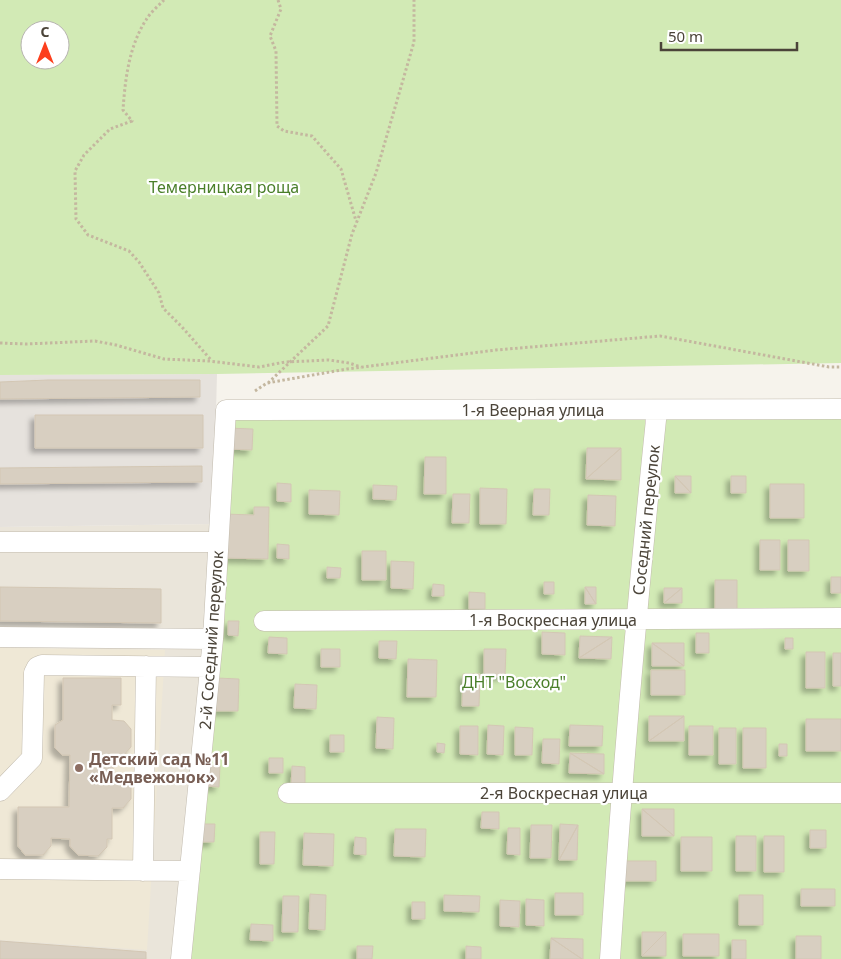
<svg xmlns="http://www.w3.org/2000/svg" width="841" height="959" viewBox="0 0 841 959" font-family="'Noto Sans',sans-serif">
	<defs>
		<filter id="shadow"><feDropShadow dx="-4.5" dy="4.5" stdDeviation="2.5" flood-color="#0004"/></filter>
	</defs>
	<rect width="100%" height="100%" fill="#f6f3ec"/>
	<path fill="#eae5da" d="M213 524 176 959H0V527Z"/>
	<path fill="#e6e2dd" d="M217 374 213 524 0 527V375Z"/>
	<path fill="#efe8d6" d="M0 648 165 650 147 950 0 940Z"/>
	<path fill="#d2eab5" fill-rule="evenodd" d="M0 0H841V363L217 374 0 375ZM30 30H60V60H30Z
		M645 406V423L665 425 667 407 841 406V959H186L228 413Z"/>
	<path fill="#d8cfc1" stroke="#d3c7b4" filter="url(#shadow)" d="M48 380H200V397L0 399V382Z
		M35 415H203V448H35Z
		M228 428 253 429 252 450 227 449Z
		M587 448H621L586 479Z
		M621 448V480L586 479Z
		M425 457H446V494H424Z
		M202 466V482L0 484V468Z
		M675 476H691V493Z
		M675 476 691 493H675Z
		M731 476H746V493H731Z
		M277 483 291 484V502L277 501Z
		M770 484H804V518H770Z
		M373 485 397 486 396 500 373 499Z
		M480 488 507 489 506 524H480Z
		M534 489H550L549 515H533Z
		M309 490 340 491 339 515 309 514Z
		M453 494H470L469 523H452Z
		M588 495 616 496 615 526 587 525Z
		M254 507H269L268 559 223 558 224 514 254 515Z
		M760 540H780V570H760Z
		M788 540H809V571H788Z
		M277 544 289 545V559L277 558Z
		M362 551H386V580H362Z
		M391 561 414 562 413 589 391 588Z
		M327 567 341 568 340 578H327Z
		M831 577H841V593H831Z
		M715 580H737V610H715Z
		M544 582H554V594H544Z
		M433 584 444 585V596H432Z
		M0 587 161 589V623L0 621Z
		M585 587 596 604H585Z
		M585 587H596V604Z
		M664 588H682L664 603Z
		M682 588V603H664Z
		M469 592 485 593V609H469Z
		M228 621H239L238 636 228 635Z
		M542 632 565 633V655L542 654Z
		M696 633H709V653H696Z
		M580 636 612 637 579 658Z
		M269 637 287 638V654L268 653Z
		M612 637 611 659 579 658Z
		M785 638H793V649H785Z
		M379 641H397L396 659 379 658Z
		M652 643H684V666Z
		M652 643 684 666H652Z
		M321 649H340V667H321Z
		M484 649H506L505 676 484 675Z
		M806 652H825V688H806Z
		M833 653H841V686H833Z
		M408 659 437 660 436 697H407Z
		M651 670H685V695H651Z
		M463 674H480L479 706H462Z
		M63 678H121V705H112V720L124 721 131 729V747L123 756H113V773L123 774 131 781V799L123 808H112V839H107V847L98 856 78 855 70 846V839L51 838V846L43 855H25L18 846V807H69L70 755H62L55 748V725L63 720Z
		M217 678 239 679 238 711H216Z
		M295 684 317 685 316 709 294 708Z
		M649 716H684L649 741Z
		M684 716V741H649Z
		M377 717 394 718 393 749 376 748Z
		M806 719H841V751H806Z
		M488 725 504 726 503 755 487 754Z
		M570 725 603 726 602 746H569Z
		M460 726H478V755L460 754Z
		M689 726H713V755H689Z
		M515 727 533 728 532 755H515Z
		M719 728H736V764H719Z
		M743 728H766V768H743Z
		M330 735H344V752H330Z
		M543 739H560L559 764 542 763Z
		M437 743 445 744 444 753 437 752Z
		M779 744H787V756H779Z
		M570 753 604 774 569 773Z
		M570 753 604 754V774Z
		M269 758H283V773H269Z
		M205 765 220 766 219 787 205 786Z
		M292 766 305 767V789L291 788Z
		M642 809H674V836Z
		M642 809 674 836H642Z
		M482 812H499V829L481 828Z
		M200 824H215L214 842H200Z
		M560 824 578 825 559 860Z
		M531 825H552L551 858H530Z
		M578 825 577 860H559Z
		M508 828H520V855L507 854Z
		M395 829H426L425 857 394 856Z
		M810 830H826V848H810Z
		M260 832H275L274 864H260Z
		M304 833 334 834 333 866 303 865Z
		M736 836H756V871H736Z
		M764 836H784V872H764Z
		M355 837 366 838V855L354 854Z
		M681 837H712V871H681Z
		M625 861H656V881H625Z
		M801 889H835V906H801Z
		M555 893H583V915H555Z
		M310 894 326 895 325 930 309 929Z
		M444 895 480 896 479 912 444 911Z
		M739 895H763V925H739Z
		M283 896H299L298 932H282Z
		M526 899 544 900V926L526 925Z
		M500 900 520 901 519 927 500 926Z
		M412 902H425V919H412Z
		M251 924 273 925V941L250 940Z
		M642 932H666L642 956Z
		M666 932V956H642Z
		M683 934H719V956H683Z
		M796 936H821V959H796Z
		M551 938 582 959H550Z
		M551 938 583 939V959H582Z
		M732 940H746V959H732Z
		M0 941 146 952V959H0Z
		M357 946H373L372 959H357Z
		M466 946 481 947V959H466Z"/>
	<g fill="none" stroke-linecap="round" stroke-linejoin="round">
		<defs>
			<path id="minor" d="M0 542H218
				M264 621 841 618
				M0 637 213 639
				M0 791 32 758 34 673 37 667 42 665 210 667
				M288 793H841
				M0 869 190 871
				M143 871 146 666
				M181 959 213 639 226 410 841 409
				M610 959C622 775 638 593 657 410"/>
		</defs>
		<use href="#minor" stroke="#c2bbae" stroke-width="21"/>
		<path stroke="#c4b79f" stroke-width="3" stroke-dasharray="2.5 2.5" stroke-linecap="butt" d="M164 0C158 6 150 13 146 20 129 46 125 80 123 110L132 121 110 129 84 155 75 171 76 219 88 235 129 251 139 262 159 293 163 308 182 327 212 361
			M278 0 281 9 270 36 276 51 277 126 284 131 312 136 341 169 356 221
			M0 343 26 344 95 341 116 345 164 359 209 361 259 367 285 362 329 360 349 363 361 367
			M268 383 328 326 352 234 376 173 414 42V0
			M255 391 267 383 347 369 496 350 660 336 829 367H841"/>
		<use href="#minor" stroke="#fff" stroke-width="20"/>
	</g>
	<circle fill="#8d6e63" stroke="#fff" stroke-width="2" cx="79" cy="768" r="5"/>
	<g text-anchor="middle" stroke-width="4.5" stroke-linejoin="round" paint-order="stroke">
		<g font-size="16" fill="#4a7f2a" stroke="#fff">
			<text x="224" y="193">Темерницкая роща</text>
			<text x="514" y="688">ДНТ "Восход"</text>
		</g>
		<g font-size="16" fill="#4b4439" stroke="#fff">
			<text x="533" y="416">1-я Веерная улица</text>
			<text transform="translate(646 520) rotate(-84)" y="6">Соседний переулок</text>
			<text x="553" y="626">1-я Воскресная улица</text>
			<text transform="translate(211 640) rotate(-86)" y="6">2-й Соседний переулок</text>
			<text x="564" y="799">2-я Воскресная улица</text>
		</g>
		<g font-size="16" font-weight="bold" fill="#785e54" stroke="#fff" text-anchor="start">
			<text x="89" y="765">Детский сад №11<tspan x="89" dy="18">«Медвежонок»</tspan></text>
		</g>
	</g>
	<g transform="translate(45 45)"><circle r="24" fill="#ffffff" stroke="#b7b4b0"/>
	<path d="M0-4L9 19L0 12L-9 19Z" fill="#fc3f1d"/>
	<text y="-8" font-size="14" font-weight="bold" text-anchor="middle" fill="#4b4439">С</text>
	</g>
	<path d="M661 42v8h136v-8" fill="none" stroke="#4b4439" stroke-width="2.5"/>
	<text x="668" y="42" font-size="15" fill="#4b4439" stroke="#ffffff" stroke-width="4" paint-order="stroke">50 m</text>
</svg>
